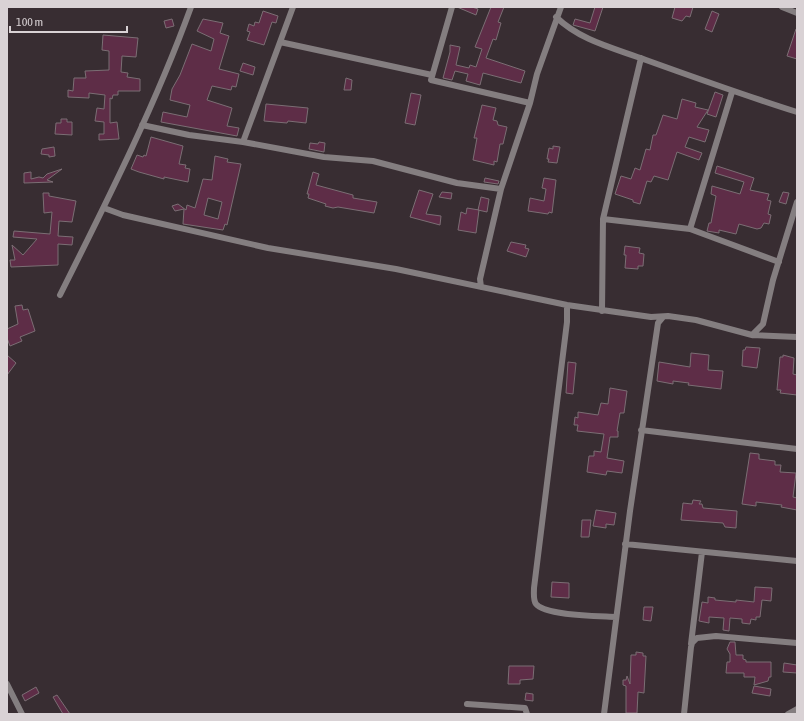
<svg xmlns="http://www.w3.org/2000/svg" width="804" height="721" viewBox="0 0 804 721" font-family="'Asap Condensed',sans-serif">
	<rect width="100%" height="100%" fill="#382d32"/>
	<path fill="#5e2d47" stroke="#7b6e74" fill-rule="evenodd" d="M457 7H472L478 9 476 15Z
		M491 7H504L498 22 501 23 496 40 493 39 486 58 525 71 521 83 483 73 480 85 466 81 468 74 455 71 452 80 443 78 450 52V45L460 47 456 65 469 68 470 65 476 67 482 49 475 47Z
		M595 7H603L595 31 573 25 575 19 590 23Z
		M675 7H693L690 17 686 16 682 21 672 18Z
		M263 11 278 16 276 23 272 22 264 45 247 40 250 32 247 31 249 24 254 26 255 22 259 23Z
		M712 11 719 14 712 32 705 29Z
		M172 19 174 26 166 28 164 21Z
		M203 19 223 23 220 33 229 36 219 69 239 74 236 87 232 86 231 90 212 86 207 100 232 108 227 126 239 128 237 136 161 122 163 112 187 117 190 105 170 100 172 89 180 75 192 44 211 51 214 39 197 31Z
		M796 29H797V59L787 56Z
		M103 35 138 38 136 57 122 56 121 72 128 73 127 77 140 79V91H118V95H113L112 99 110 98V123L117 122 119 139 99 140V134H104V122L95 121 97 108 104 109 105 95 89 93V98L68 97V90L73 91 74 78H86L85 71 109 70V51L102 50Z
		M243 63 255 67 253 75 240 71Z
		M346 78 352 80 351 90H344Z
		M715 92 723 95 716 117 707 114Z
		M411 93 421 95 415 125 405 123Z
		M682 99 696 103 695 107 708 110 697 127 709 130 705 142 689 137 685 147 702 153 699 160 677 152 668 180 654 176 651 182 647 181 640 204 633 202V200L615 194 621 176 631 179 635 168 640 170 646 149 650 150 653 135H656L663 115 677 119Z
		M266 104 308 108 306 123 288 121 287 123 264 121Z
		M482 105 496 108 493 120 497 121 498 125 507 127 503 144H500L497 162 494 161V165L473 160 477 138H474Z
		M61 119H67V122H72V135L55 134 56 123H61Z
		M151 137 183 146 179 164 186 165 185 168 190 169 188 182 164 177V179L139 172 131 169 137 155 143 157 144 155 146 156Z
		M319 142 325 143 324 152 309 149 310 143 318 144Z
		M553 146 560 147 557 163 548 162 549 159H547L549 148 553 149Z
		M54 147 55 156 49 157V155L41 154 42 149Z
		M215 156 228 159 227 162 241 164 227 225 225 224 223 230 183 224 184 209 175 211 172 206 178 204 186 210 187 205 195 208 203 179 212 180ZM208 198 222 202 218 219 204 215Z
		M717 166 754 178 750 190 769 194 767 200 771 201 768 214 771 215 769 224 764 223 761 228 757 229 739 224 736 234 719 230V233L707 231 709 223H711L716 196 711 194 712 186 740 194 744 182 715 173Z
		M62 169 47 180 53 182 24 183V173L31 172V179L39 177 43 178 47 174Z
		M313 172 319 174 316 185 353 195V198L377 202 374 213 338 207 333 208 325 206 326 204 308 198 309 194H307Z
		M485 178 499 181 498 184 484 182Z
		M544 178 556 180 552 213 549 212 548 214 528 211 530 198 544 201 546 189 542 188Z
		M419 190 433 194 426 214 441 216 440 225 410 217Z
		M442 192 452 193 451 199 439 197Z
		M783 192 789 193 786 204 779 202Z
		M43 193H49V196L76 201 72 222 59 221 58 236 73 237 72 245 58 244V265L11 267 10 260H15L12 245 23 255 37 239 13 237 14 231 50 234 52 212 44 213Z
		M481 197 489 199 487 212 478 210Z
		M467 208 479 210 476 233 458 230 461 212 466 214Z
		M511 242 526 245 525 248 529 249 526 257 507 251Z
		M625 246 640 248 639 253 644 254 643 266H638V269L625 268 626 255H624Z
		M22 305 23 310 28 309 35 331 20 337 22 341 10 346 7 338V329L18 324 15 306Z
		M746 347 760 348 757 368 742 366 743 350H745Z
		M691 353 709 355 708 370 723 371 721 389 688 385 689 383 673 381V384L657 381 659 362 690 367Z
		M7 355 16 363 7 375Z
		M783 355 794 358 793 374 797 375V395L780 393 781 390H777L780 357H783Z
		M568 362 576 363 573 394 566 393Z
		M610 388 627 391 624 413H620L617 431H618V437H610L607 458 624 461 622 473 607 471 606 475 587 472 589 456H594V451L601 452 604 434 577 431 578 425H574L575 417 578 418V412L598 415 601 403 608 404Z
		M750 453 759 454V459L775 461V465H781L780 472 796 473 793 497 797 498V510L781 507 782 505 756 502V506L742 504Z
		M693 500 701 501 699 504H702L703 508 737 511 736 528 725 527 723 523 681 520 683 503 692 504Z
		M596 510 616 513 614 525 606 524V528L593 526Z
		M582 520H591L589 537H581Z
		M552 582 569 583V598L551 597Z
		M755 587 772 588 771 601 762 600 760 617H756V620L751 619 750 624 742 623V619L730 618 729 631 723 630 724 618 709 617V623L699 621 702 602 708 603V597L715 598V600L736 602V600L754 602Z
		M644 607H653L651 621 643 620Z
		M730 642H735L736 655H743V659L746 660V662H771V677H769L768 681 754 685 755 677H744V673H726L727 662H730V654L727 649Z
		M636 652 643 653V656H646L644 693 638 692 637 713H626V686L623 685V680H626L627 676 630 684 631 655H636Z
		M784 663 797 665V673L783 672Z
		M509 666H534L533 679 520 680V684H508Z
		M754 686 771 689 770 696 752 693Z
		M36 687 39 693 25 701 22 695Z
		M526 693 533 694V701L525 700Z
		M57 695 70 714H63L53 697Z"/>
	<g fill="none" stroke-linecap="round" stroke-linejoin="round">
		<path stroke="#847e80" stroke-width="6" d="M452 7 431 80 530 103
			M782 7 797 13
			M556 17C581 41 614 48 646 60 696 78 746 96 797 112
			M280 42 432 75
			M142 125 189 135 243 142 324 157 373 161 457 183 501 189
			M243 142 293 7
			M104 208 123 215 268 248 396 269 567 305 651 317 668 316 696 320 752 335 797 337
			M603 219 690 229 779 262
			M690 229 732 92
			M481 287 480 279 501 189 530 103 537 74 561 7
			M60 295C107 201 155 106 191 7
			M567 305V322L534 588C534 593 533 600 536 604 545 616 600 616 616 617
			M602 311 603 219 641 58
			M752 335 763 324 773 280 797 202
			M641 430 797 449
			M625 544 797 561
			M691 644 702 552
			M7 684 22 714
			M467 704 525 708 527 714
			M604 714 630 511 658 323 663 317
			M684 714 691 647 692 643 697 638 716 636 797 643
			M788 714 797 709"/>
	</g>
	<rect width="804" height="721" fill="none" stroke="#d9d2d5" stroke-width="16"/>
	<path d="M10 26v6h117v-6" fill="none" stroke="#d9d2d5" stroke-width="2"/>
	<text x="16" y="26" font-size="12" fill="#d9d2d5" stroke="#382d32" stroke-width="3" paint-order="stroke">100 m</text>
</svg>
